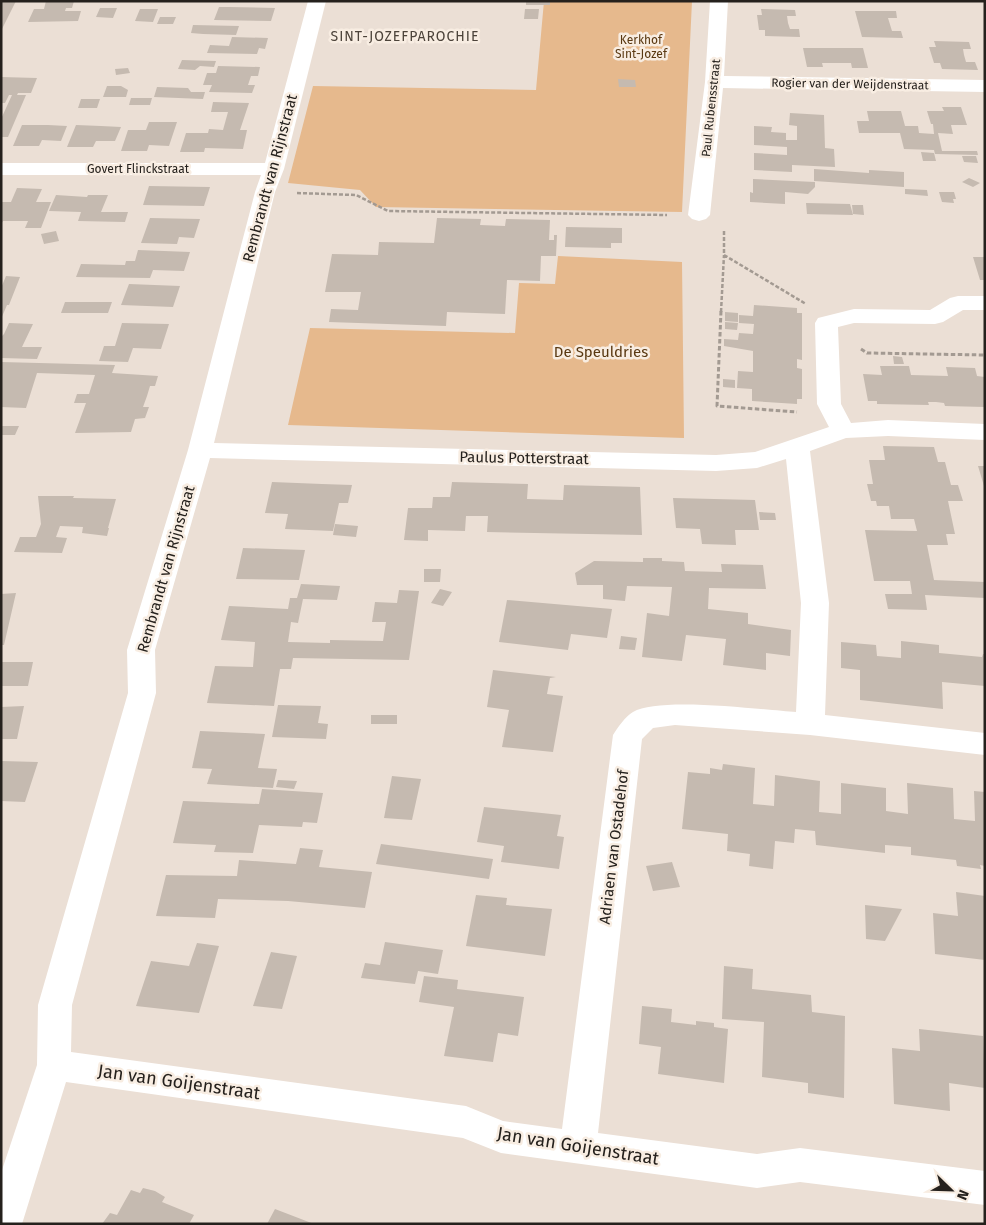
<svg xmlns="http://www.w3.org/2000/svg" width="986" height="1225" viewBox="0 0 986 1225" font-family="'Fira Sans',sans-serif">
	<rect width="100%" height="100%" fill="#ebdfd5"/>
	<path fill="#e6b98d" d="M544 1H692L682 212 376 207 360 190 288 183 313 86 536 90Z
		M558 256 682 262 684 438 288 425 310 328 515 333 519 283 555 284Z"/>
	<path fill="#c5bab0" d="M1 1H16L1 31Z
		M46 1H74L72 8H66L65 11H81L78 21 28 22 34 9H44Z
		M526 1H550V5H526Z
		M219 7H229L275 8 271 21 214 20Z
		M100 8H117L113 18 96 17Z
		M140 9H158L153 22 135 21Z
		M525 9H539L538 19H524Z
		M761 9 795 10 796 16H787L788 23 790 29H799L800 37 765 36V30H759L757 15H762Z
		M855 11H896L897 18H888L892 31H901L903 38 862 37Z
		M160 17H176L173 24H157Z
		M193 25 239 26 236 35 203 34 191 33Z
		M232 37 268 38 265 49 259 48 257 54 207 53 210 45 229 46Z
		M934 41 969 42 971 49H963L964 55 966 62H975L978 70 942 69 940 63H934L929 47H936Z
		M803 48H863L868 68H852L851 63H822L823 67H807Z
		M182 60 216 61 214 67 200 66 195 70 178 69Z
		M218 66 260 67 258 76H251L248 85H255L252 93 209 92 212 85H203L207 73H216Z
		M128 68 130 73 116 75 115 69Z
		M1 77 37 78 31 93H18L17 95H26L8 137H1V119L12 95H9L5 103H1Z
		M618 79 635 80 636 87H619Z
		M107 86H121L128 90 126 97H103Z
		M157 87 188 88 191 92H205L203 99 154 97Z
		M131 98H152L150 105H129Z
		M81 99H100L97 108H78Z
		M213 102 249 103 240 130H247L243 149 205 148 204 152H180L186 133H208L209 129 223 130 228 112H211Z
		M942 107H961L967 125H951L953 134 938 133 942 151H977L978 155 935 154 934 150 904 149 900 133H859L857 121H869L867 111H901L905 126H918L919 133 934 134 933 124H931L927 111H944Z
		M790 113 824 115 825 148 834 149 835 167 792 165V172L754 170V153L787 155V147L754 145V126L772 127 771 132 786 133V140H797V126L789 125Z
		M149 122H177L169 146 149 145 147 151H121L128 130H146Z
		M22 125H48L67 126 61 141 42 140 39 146H13Z
		M76 125 101 126 121 127 115 141H96L93 147H67Z
		M921 152 934 153 936 161H923Z
		M962 156H976L978 163 964 162Z
		M814 169 869 173V170L904 172V187L814 181Z
		M969 178 980 183 973 187 962 182Z
		M753 179 815 182V187L808 194 785 192V204L750 202V192L753 193Z
		M149 186 210 187 204 206 143 205Z
		M17 188 42 189 36 202H51L41 228H25L28 221H3L1 224V202H11Z
		M905 189 927 190 928 196 905 194Z
		M939 192H954L956 199H953L954 203 942 202Z
		M56 195 87 197 88 195H108L101 212H128L125 222 78 221 81 212 49 211Z
		M806 203 850 204 853 215 807 214Z
		M852 205H863L864 215 853 214Z
		M150 218 200 219 194 238 179 237 177 244 141 243Z
		M437 218 481 219 480 225 505 226 506 219 550 220 549 240H554V235H557L556 256H541L540 281 507 280 505 314 447 312 446 326 329 322 331 309 358 310 361 292H325L332 254 378 255 379 242 434 243Z
		M566 227 622 228V243H611V248L565 247Z
		M56 231 59 241 44 244 41 234Z
		M138 250 190 252 184 271 153 270 150 278 76 277 81 264 125 265 126 261H135Z
		M973 257H985V280H980Z
		M6 276 20 277 9 305H7L1 319V288Z
		M129 284 180 286 173 307 121 305Z
		M65 302H112L108 313H61Z
		M754 305 797 308V313H802V360L797 359V368L802 369V399H797V404L752 401V389L737 388 738 371 753 372V351L724 346V339L738 340 739 333 753 334 754 324 739 323V315L753 316Z
		M725 312 738 313V322L725 321Z
		M725 322 738 323 737 330 725 329Z
		M9 323 33 324 22 347H42L37 359 1 358V337L4 334Z
		M122 323 169 324 161 349 133 348 128 362 99 361 104 346H115Z
		M893 356 902 357 904 364H894Z
		M1 362 115 365 112 373 158 376 155 386H150L147 396 143 407H149L145 418 135 419 131 432 75 433 86 403H74L77 394H89L95 375 37 373 26 408 1 407Z
		M880 366H909L911 375 948 376 946 367 975 368 977 376 985 377V407L945 406 944 403 936 402H928L929 405 877 404V401H868L863 374 882 375Z
		M723 379 735 380V388L723 387Z
		M1 426H19L15 435H1Z
		M883 446 934 447 938 462H945L951 485H958L963 501H948L955 534H946L948 545H927L934 580 985 582V598L925 595 927 610 888 609 885 594H912L910 581H874L865 530 917 531 914 519H891L889 506H877L876 501H871L867 484H873L869 460H885Z
		M978 466H985V486H984Z
		M272 482 322 484 352 485 348 503H339L333 531 285 529 288 514 265 513Z
		M452 482 528 484 527 499 563 500 564 485 640 487 642 535 487 532 488 516H466L465 531 428 530V541L404 540 408 508H432L433 497H450Z
		M38 496H74L73 498 116 499 108 528H109L107 536 82 533 83 527 60 526 56 537 67 538 62 553 14 552 20 537H36L41 524Z
		M673 498 755 500 759 530H735L736 545 702 544 700 529 676 528Z
		M759 512 775 513 776 520H760Z
		M335 524 358 526 356 537 333 535Z
		M243 548 305 550 299 580 236 579Z
		M643 558H662V561L684 562 685 571 722 572 721 564 763 565 766 589 709 588 708 609 748 613V624L791 630 790 656 766 653V670L723 665 726 639 686 635 682 661 642 657 647 613 669 616 672 587 627 586 625 601 603 599V585H577L575 573 594 561 643 562Z
		M424 569H441L440 582H424Z
		M301 584 340 586 337 600 303 599 298 623 291 622 288 642 330 643V640L383 641 386 622H372L375 602 397 603 399 590 419 591 409 660 293 658 291 669H280L274 706 207 703 215 666 253 667 255 642 221 640 229 606 288 609 290 598H297Z
		M440 589 452 592 443 606 431 603Z
		M16 593 4 645H1V594Z
		M507 600 612 609 607 638 571 634 568 650 499 642Z
		M621 636 637 638 635 650 619 649Z
		M901 641 939 645V653L982 657 983 654H985V686L942 682 943 709 860 700V670L841 668V642L876 645 877 656 901 658Z
		M1 662H33L28 686H1Z
		M493 670 556 677 550 678 547 694 563 696 553 752 502 747 509 710 487 707Z
		M278 705 321 706 318 723 328 724 326 739 272 737Z
		M24 706 17 739H1V707Z
		M371 715H397V724H371Z
		M200 731 265 734 258 768 277 769 273 788 207 784 212 769 192 768Z
		M1 761 38 762 25 802 1 801Z
		M723 764 755 768 753 804 774 806 775 775 820 781 819 812 841 814V783L886 788V811L908 814 907 783 953 788 954 819 975 821 974 791 985 792V866L980 865 981 869 957 866 956 860 911 855V847L885 845V853L816 845 815 831 795 829 794 843 775 841 773 869 749 866 750 854 727 851 728 834 682 829 688 772 710 774V768L722 770Z
		M392 776 421 779 412 820 384 818Z
		M278 780 297 781 294 789 276 787Z
		M262 789 323 793 317 823 303 822 302 827 259 825 253 853 214 852 216 845 173 843 183 801 259 804Z
		M484 807 561 815 557 836 564 837 559 869 501 862 504 846 477 842Z
		M381 844 493 859 489 879 376 864Z
		M300 848 323 850 319 867 372 872 365 908 288 901 218 899 215 918 156 916 166 875 237 876 239 860 296 864Z
		M672 862 680 887 653 891 646 866Z
		M956 892 985 896V960L935 954 933 913 958 916Z
		M476 895 507 898 506 905 552 909 545 956 466 946Z
		M865 905 902 909 885 941 866 939Z
		M385 942 443 950 438 974 418 971 415 984 361 978 365 963 380 965Z
		M197 943 219 946 199 1013 136 1006 151 961 189 966Z
		M271 952 297 956 282 1009 253 1006Z
		M724 966 753 969 752 989 811 995 812 1012 845 1016 844 1098 808 1093V1083L762 1077 764 1022 722 1019Z
		M424 976 458 980 457 989 524 997 518 1036 498 1033 493 1062 444 1056 454 1007 419 1002Z
		M642 1006 672 1009 671 1022 696 1025V1021L714 1023V1027L728 1029 724 1083 658 1074 661 1047 639 1044Z
		M919 1029 983 1036 985 1088 949 1083 950 1111 894 1104 892 1048 920 1051Z
		M143 1188 155 1191 165 1197 162 1202 194 1215 189 1224H102L110 1213 117 1215 131 1190 140 1193Z
		M275 1209 314 1224H267Z"/>
	<g fill="none" stroke-linecap="round" stroke-linejoin="round">
		<path stroke="#a39a92" stroke-width="2.5" stroke-dasharray="4 2" stroke-linecap="butt" d="M297 193 356 195 388 211 667 215
			M724 231V255L806 304
			M721 312 724 255"/>
		<path stroke="#a39a92" stroke-width="3" stroke-dasharray="4.5 2.5" stroke-linecap="butt" d="M721 311 717 406 797 412
			M861 349 867 353 985 355"/>
		<path fill="#fff" fill-rule="evenodd" d="M308 1H326L284 169 275 192 214 443 716 455 755 452 829 427 817 404 815 323 818 318 854 309 930 310 950 298 958 296H985V310H963L943 322 935 324 854 323 838 327 841 404 851 423 888 420 985 424V440L888 436 846 438 810 451 829 603 825 715 985 733V755L810 735 675 725 653 728 642 739 598 1133 757 1154 800 1148 985 1171V1205L800 1182 757 1188 501 1153 463 1138 66 1082 22 1224H1V1173L37 1065 38 1005 128 693 127 650 188 450 255 192 261 175H1V163H265ZM210 458 716 471 757 468 786 459 801 603 796 712C763 710 659 696 633 712 625 717 618 727 613 735L562 1129 503 1121 466 1106 71 1052 72 1005 156 693 155 650Z
			M710 1H728L724 76 985 80V92L723 88 710 215 706 219 699 221 692 219 688 215 705 82Z"/>
	</g>
	<g text-anchor="middle" stroke-width="5" stroke-linejoin="round" paint-order="stroke">
		<g font-size="12" fill="#593811" stroke="#f8ede2">
			<text x="641" y="44">Kerkhof<tspan x="641" dy="14">Sint-Jozef</tspan></text>
		</g>
		<g font-size="12" fill="#25211d" stroke="#f8ede2">
			<text transform="translate(850 84) rotate(1)" y="4">Rogier van der Weijdenstraat</text>
			<text transform="translate(711 108) rotate(-84)" y="4">Paul Rubensstraat</text>
			<text x="138" y="173">Govert Flinckstraat</text>
		</g>
		<g font-size="14" letter-spacing="1" fill="#4c433a" stroke="#f8ede2">
			<text x="405" y="41">SINT-JOZEFPAROCHIE</text>
		</g>
		<g font-size="15" fill="#25211d" stroke="#f8ede2">
			<text transform="translate(270 178) rotate(-75)" y="5">Rembrandt van Rijnstraat</text>
			<text transform="translate(524 458) rotate(1)" y="5">Paulus Potterstraat</text>
			<text transform="translate(166 569) rotate(-74)" y="5">Rembrandt van Rijnstraat</text>
			<text transform="translate(614 847) rotate(-83)" y="5">Adriaen van Ostadehof</text>
		</g>
		<g font-size="15" fill="#593811" stroke="#f8ede2">
			<text x="601" y="357">De Speuldries</text>
		</g>
		<g font-size="18" fill="#25211d" stroke="#f8ede2">
			<text transform="translate(179 1082) rotate(8)" y="6">Jan van Goijenstraat</text>
			<text transform="translate(578 1146) rotate(9)" y="6">Jan van Goijenstraat</text>
		</g>
	</g>
	<rect width="986" height="1225" fill="none" stroke="#25211d" stroke-width="5"/>
	<g transform="translate(951 1190) rotate(113)" stroke="#f8ede2" stroke-width="4" paint-order="stroke">
	<path d="M0-4L9 19L0 12L-9 19Z" fill="#25211d"/>
	<text y="-8" font-size="14" font-weight="bold" text-anchor="middle" fill="#25211d">N</text>
	</g>
</svg>
